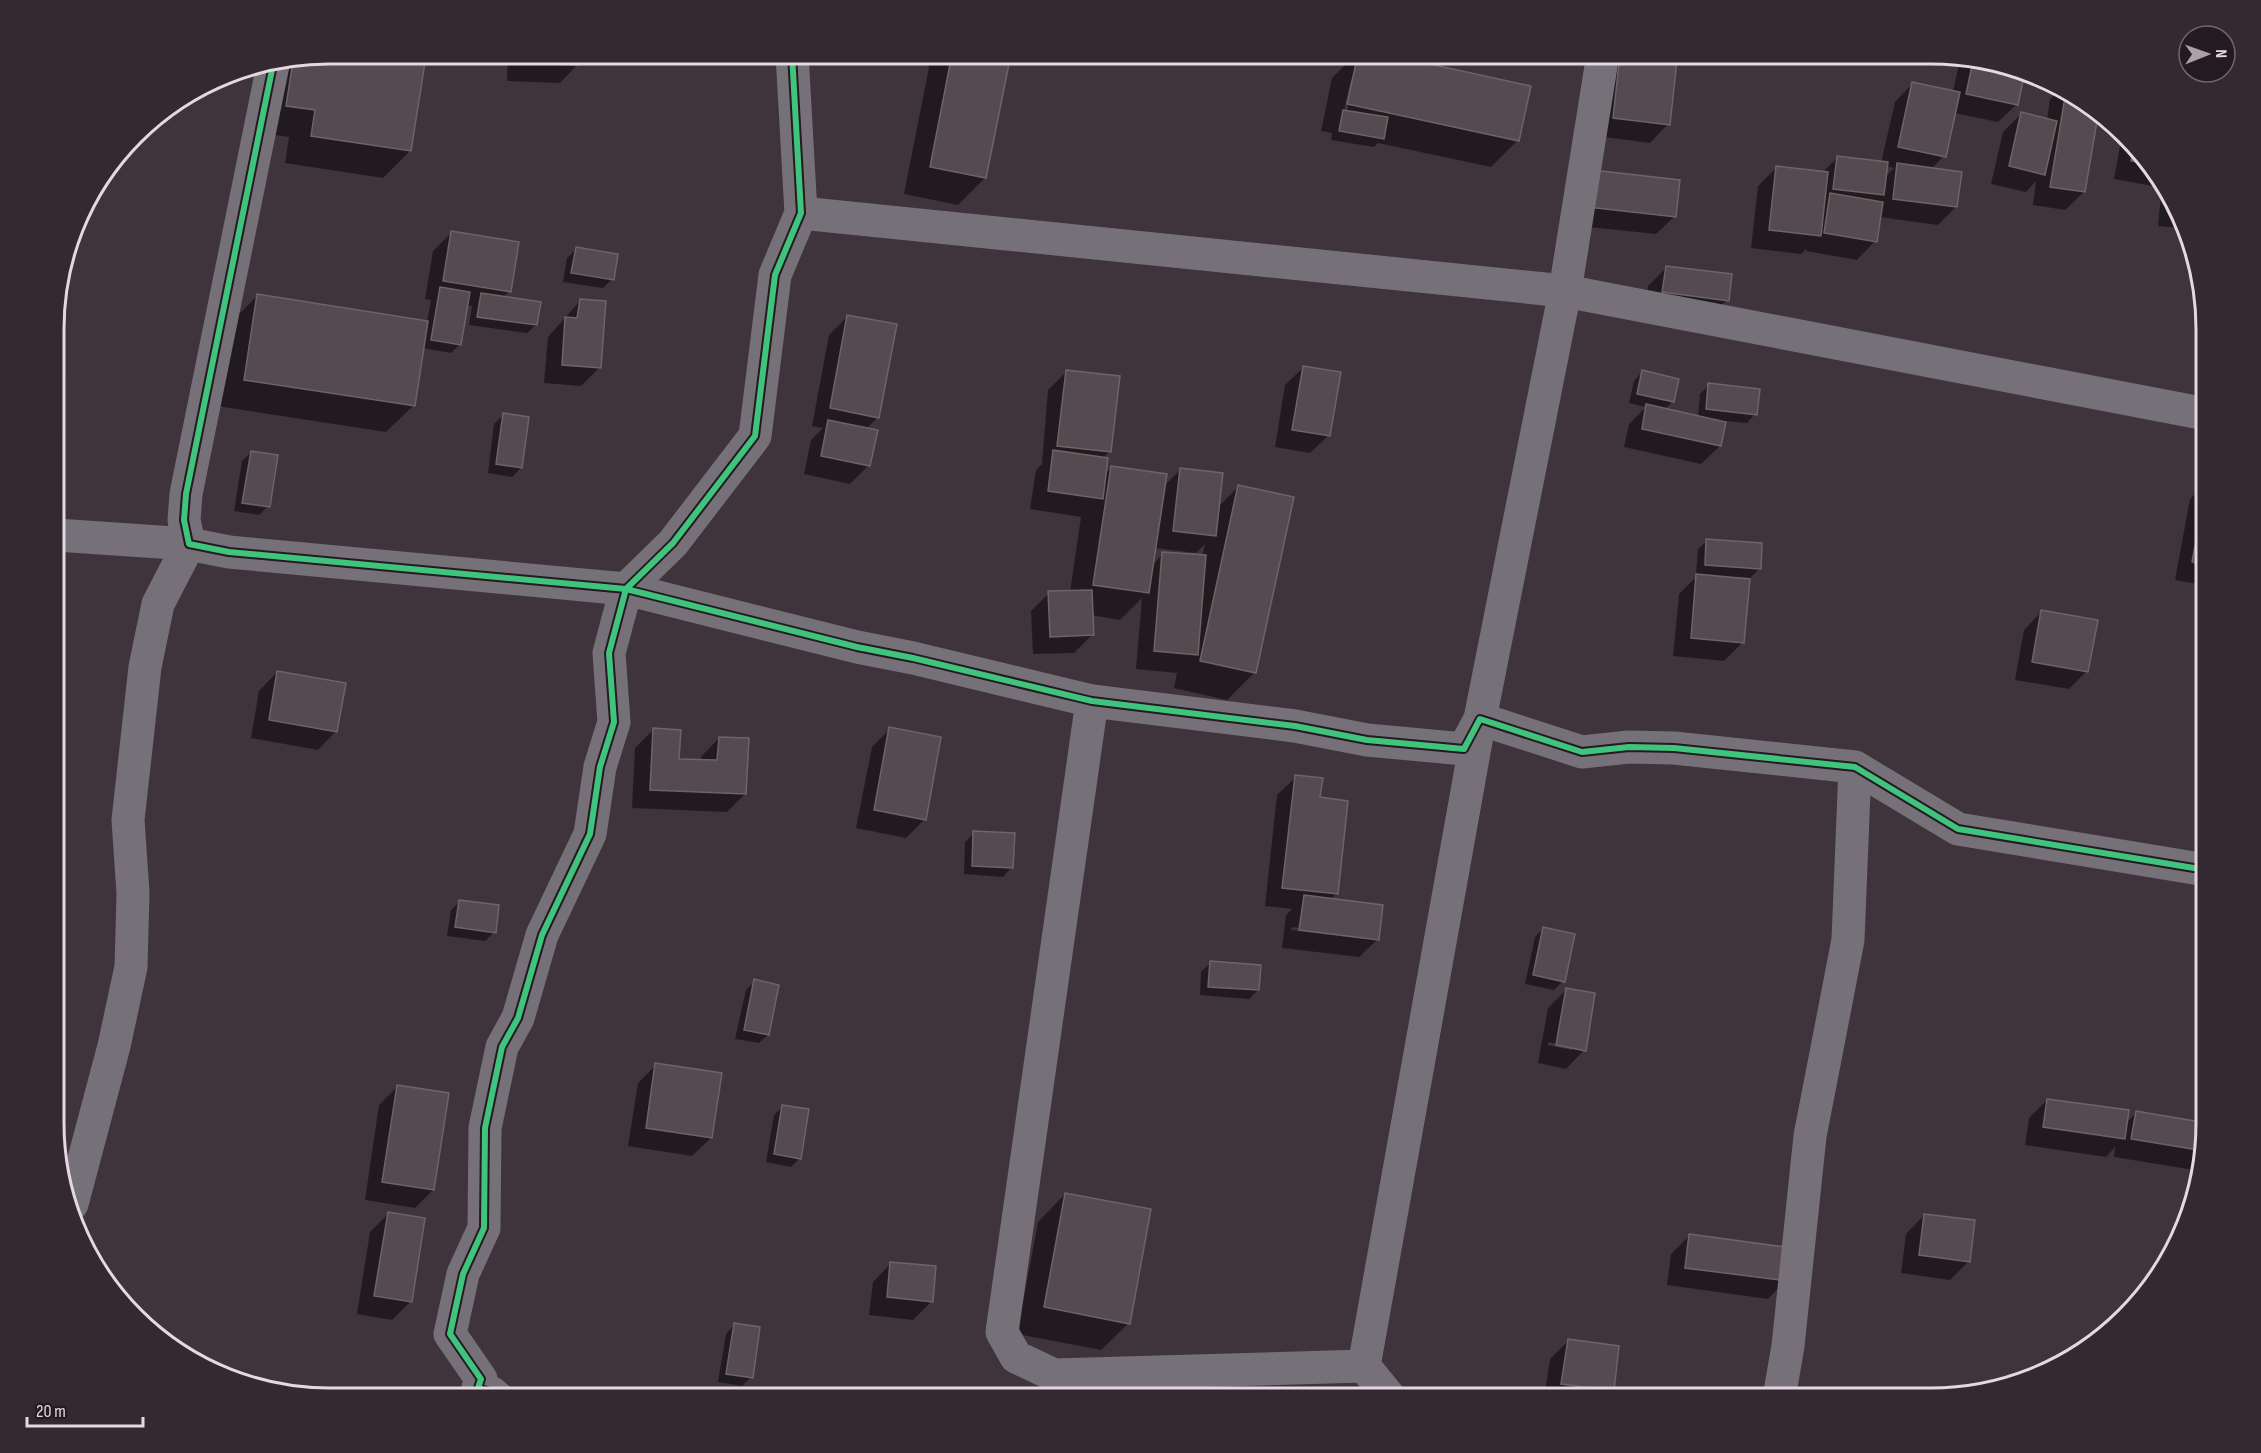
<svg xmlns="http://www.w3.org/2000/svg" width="2261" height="1453" viewBox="0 0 2261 1453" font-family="'Sofia Sans Condensed',sans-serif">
	<rect width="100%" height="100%" fill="#3f343c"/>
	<path fill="#0007" fill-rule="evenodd" d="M329 54H402L424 57 410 151 383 178 285 163 289 137 260 133 270 66Z
		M508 54H578V64L560 83 507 81Z
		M938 54H1009L985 178 958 205 904 194 930 62Z
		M1338 54H1395L1391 57 1518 140 1491 167 1378 143 1374 147 1331 140 1332 133 1321 131 1332 78 1350 60 1337 58ZM1351 80H1354L1347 111H1344Z
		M1620 55 1668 124 1650 143 1596 136 1602 74Z
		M1960 59 2024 70 2017 104 1998 122 1954 113 1944 156 1931 169 1956 207 1938 225 1879 217 1875 241 1857 260 1806 251 1807 248 1801 254 1751 248 1758 186 1777 167 1822 173 1838 157 1881 163 1895 102 1913 83 1953 92ZM1886 166 1894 168 1885 177Z
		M2050 83 2084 100 2097 113 2084 192 2065 210 2033 205 2036 181 2026 192 1991 184 2003 132 2021 114 2047 120 2050 99 2059 91 2049 88Z
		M2121 140 2162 183 2158 187 2114 179Z
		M2167 189 2170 192 2181 228 2158 226 2161 195Z
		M1574 190 1675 216 1656 234 1570 225Z
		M451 233 509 291 503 298 536 325 527 333 469 325 472 306H466L460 344 451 353 422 348 414 405 386 432 217 406 230 323 257 296 427 322 431 300 425 299 433 251Z
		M576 249 612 279 603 288 563 282 567 258Z
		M1666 268 1727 300 1709 318 1645 310 1648 286Z
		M580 301 599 368 581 386 544 383 548 337Z
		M848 316 878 417 866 429 869 465 850 484 804 474 811 440 823 428 812 426 829 335Z
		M1304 367 1329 435 1310 453 1275 447 1285 385Z
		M1067 371 1109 452 1102 459 1105 474 1112 467 1164 486 1181 469 1217 508 1239 486 1254 673 1227 700 1174 688 1177 673 1136 669 1142 598 1120 620 1091 615 1092 635 1074 653 1033 654 1031 611 1049 593 1070 592 1081 517 1030 509 1036 470 1042 464 1048 390ZM1205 544 1202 557 1163 554 1152 565 1155 548 1196 553Z
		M1642 372 1677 380 1672 402 1664 410 1698 417 1700 394 1709 385 1755 414 1747 423 1725 421 1720 446 1701 464 1624 447 1629 424 1646 407 1629 403 1634 381Z
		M503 415 521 468 512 477 488 473 494 424Z
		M251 452 268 506 259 515 234 511 242 461Z
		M2206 483V582L2203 585 2175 580 2190 499Z
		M1707 541 1759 569 1750 578 1740 577 1743 642 1724 661 1673 656 1679 594 1699 574H1696L1698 549Z
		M2042 611 2087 671 2069 689 2015 680 2024 630Z
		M277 672 336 731 318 750 251 738 259 691Z
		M890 729 925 819 906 838 856 828 872 747Z
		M653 730 678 760 701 761V757L719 738 745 794 727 812 632 808 635 748Z
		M1296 777 1319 799 1337 893 1330 900 1378 939 1359 957 1282 948 1286 915 1292 909 1265 906 1277 795ZM1292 927 1364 936V939L1291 930Z
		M974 833 1011 868 1003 877 964 874 965 842Z
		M460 901 494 932 485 941 447 936 451 910Z
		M1544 928 1563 981 1554 990 1525 984 1535 937Z
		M1210 963 1258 990 1249 999 1200 995 1201 972Z
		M755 981 768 1035 759 1043 735 1039 746 990Z
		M1566 990 1584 1050 1566 1069 1538 1063 1548 1008ZM1548 1042 1572 1047V1050L1548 1045Z
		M656 1065 711 1138 692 1156 628 1146 638 1083Z
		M397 1087 433 1190 415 1208 365 1200 379 1105Z
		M2047 1100 2126 1123 2136 1113 2206 1125 2202 1161 2194 1170 2114 1157 2115 1147 2106 1157 2025 1145 2029 1118Z
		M783 1106 800 1158 791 1167 766 1162 774 1115Z
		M1065 1194 1129 1323 1101 1350 1017 1334 1038 1222Z
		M388 1214 411 1301 392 1320 357 1314 370 1232Z
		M1924 1215 1969 1261 1950 1280 1901 1273 1906 1234Z
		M1689 1236 1786 1280 1768 1299 1667 1285 1671 1254Z
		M891 1263 931 1302 913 1320 869 1315 873 1282Z
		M734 1325 751 1377 742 1386 718 1382 726 1334Z
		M1568 1341 1612 1391 1604 1399H1544L1550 1359Z"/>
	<path fill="#554a50" stroke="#6e6367" stroke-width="1.5" d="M329 54 426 56 411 151 311 136 315 110 286 106 293 61Z
		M525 54H580L579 65 525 63Z
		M952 54H1011L986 178 930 167Z
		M1358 54H1384L1531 86 1519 141 1347 104Z
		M1620 54 1677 60 1670 125 1613 118Z
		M1973 61 2025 71 2018 105 1966 94Z
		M1912 82 1960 92 1946 157 1898 147Z
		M2066 91 2084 100 2098 115 2085 192 2050 187Z
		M1343 110 1388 117 1384 139 1339 131Z
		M2021 112 2057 121 2045 175 2009 166Z
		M2133 152 2143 163 2131 161Z
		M1837 156 1888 162 1884 195 1833 189Z
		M1897 163 1962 172 1957 207 1893 199Z
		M1776 166 1828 172 1821 236 1769 230Z
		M1592 170 1680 180 1676 217 1588 207Z
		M1830 193 1883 202 1877 242 1824 233Z
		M451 231 519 242 511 292 443 281Z
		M576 247 618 254 614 280 571 273Z
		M1666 266 1732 274 1729 301 1662 292Z
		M440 287 470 292 461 345 431 340Z
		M481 293 541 302 537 325 477 317Z
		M257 294 428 321 415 406 244 380Z
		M580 299 606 301 601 368 562 365 565 317 577 318Z
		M847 315 897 324 879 418 830 408Z
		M1303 366 1341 372 1330 436 1292 430Z
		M1066 370 1120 376 1111 452 1057 446Z
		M1642 370 1679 379 1674 402 1637 394Z
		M1708 383 1760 389 1757 415 1706 409Z
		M1646 404 1726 422 1721 446 1642 429Z
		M503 413 529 417 522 468 496 464Z
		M828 420 878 430 870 466 821 456Z
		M1053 450 1108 458 1103 499 1048 491Z
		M251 451 278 455 270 507 242 503Z
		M1111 466 1167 474 1149 593 1093 585Z
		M1180 468 1223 473 1216 536 1173 531Z
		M1238 485 1294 497 1256 673 1200 661Z
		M2206 488V565L2192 562Z
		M1706 539 1762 543 1761 569 1705 565Z
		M1162 552 1206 555 1198 655 1154 651Z
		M1696 574 1750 579 1744 643 1691 638Z
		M1092 590 1094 635 1050 637 1048 591Z
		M2041 610 2098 620 2088 672 2032 662Z
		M277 671 346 683 337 732 269 720Z
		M889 727 941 737 926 820 874 810Z
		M653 728 681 730 679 759 717 760 719 737 749 738 746 794 650 790Z
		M1295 775 1323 778 1320 797 1348 801 1338 894 1282 888Z
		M973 831 1015 833 1013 868 972 866Z
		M1304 895 1383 905 1379 940 1299 930Z
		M459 900 499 905 496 933 455 927Z
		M1543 927 1575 934 1565 982 1533 975Z
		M1210 961 1261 965 1259 990 1208 987Z
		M754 979 779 985 769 1035 744 1030Z
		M1566 988 1595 993 1586 1051 1556 1045Z
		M655 1063 722 1073 712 1138 646 1128Z
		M397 1085 449 1093 434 1190 382 1182Z
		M2047 1099 2129 1110 2125 1139 2043 1127Z
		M782 1105 809 1109 801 1159 774 1154Z
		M2136 1111 2206 1123 2205 1151 2131 1139Z
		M1065 1193 1151 1209 1130 1324 1044 1307Z
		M388 1212 425 1218 412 1302 374 1296Z
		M1924 1214 1975 1220 1970 1262 1919 1255Z
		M1689 1234 1792 1248 1788 1281 1685 1268Z
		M890 1262 936 1266 933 1302 887 1297Z
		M734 1323 760 1327 753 1378 726 1374Z
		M1568 1339 1619 1346 1614 1391 1561 1384Z"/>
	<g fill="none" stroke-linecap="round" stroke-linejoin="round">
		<path stroke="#767078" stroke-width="33" d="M273 65 186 494 184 520 189 544 229 552 626 589 857 647 913 658 1092 701 1295 726 1367 740 1464 749 1480 719 1582 752 1629 747 1674 748 1855 767 1958 829 2206 870
			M801 213 1565 291 2206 414
			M56 535 189 544 158 604 145 667 128 820 133 893 131 967 114 1046 72 1204
			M1092 701 1002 1332 1016 1357 1054 1375 1364 1366
			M1364 1366 1480 719 1565 291 1603 54
			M1364 1366 1391 1399
			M1779 1398 1788 1346 1810 1136 1848 940 1855 767
			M499 1399 492 1393 478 1388 481 1379 450 1334 463 1274 484 1228 485 1128 502 1047 518 1018 542 935 590 834 600 767 614 722 609 653 626 589 673 543 755 436 775 275 801 213 792 54"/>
		<defs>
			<path id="cycleway" d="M273 65 186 494 184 520 189 544 229 552 626 589 857 647 913 658 1092 701 1295 726 1367 740 1464 749 1480 719 1582 752 1629 747 1674 748 1855 767 1958 829 2206 870
				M499 1399 492 1393 478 1388 481 1379 450 1334 463 1274 484 1228 485 1128 502 1047 518 1018 542 935 590 834 600 767 614 722 609 653 626 589 673 543 755 436 775 275 801 213 792 54"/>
		</defs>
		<use href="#cycleway" stroke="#241a21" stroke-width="10"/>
		<use href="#cycleway" stroke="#40c37c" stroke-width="6"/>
	</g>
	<path d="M0 0H2261V1453H0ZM329 64H1931A265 265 0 0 1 2196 329V1123A265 265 0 0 1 1931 1388H329A265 265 0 0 1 64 1123V329A265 265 0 0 1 329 64Z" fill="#342930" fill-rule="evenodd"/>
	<path fill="none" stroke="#e6d8e1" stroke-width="3" d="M329 64H1931A265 265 0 0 1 2196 329V1123A265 265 0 0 1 1931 1388H329A265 265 0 0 1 64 1123V329A265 265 0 0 1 329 64Z"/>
	<g transform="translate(2207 54) rotate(89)"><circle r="28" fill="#241a21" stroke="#72666e" stroke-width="1.5"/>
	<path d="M0-4.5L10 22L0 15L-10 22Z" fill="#ac9fa7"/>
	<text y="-9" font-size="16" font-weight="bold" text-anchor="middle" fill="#e6d8e1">N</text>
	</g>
	<path d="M27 1417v9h116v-9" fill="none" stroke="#e6d8e1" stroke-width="3"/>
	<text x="36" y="1417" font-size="18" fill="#e6d8e1" stroke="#241a21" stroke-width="4.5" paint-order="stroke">20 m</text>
</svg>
